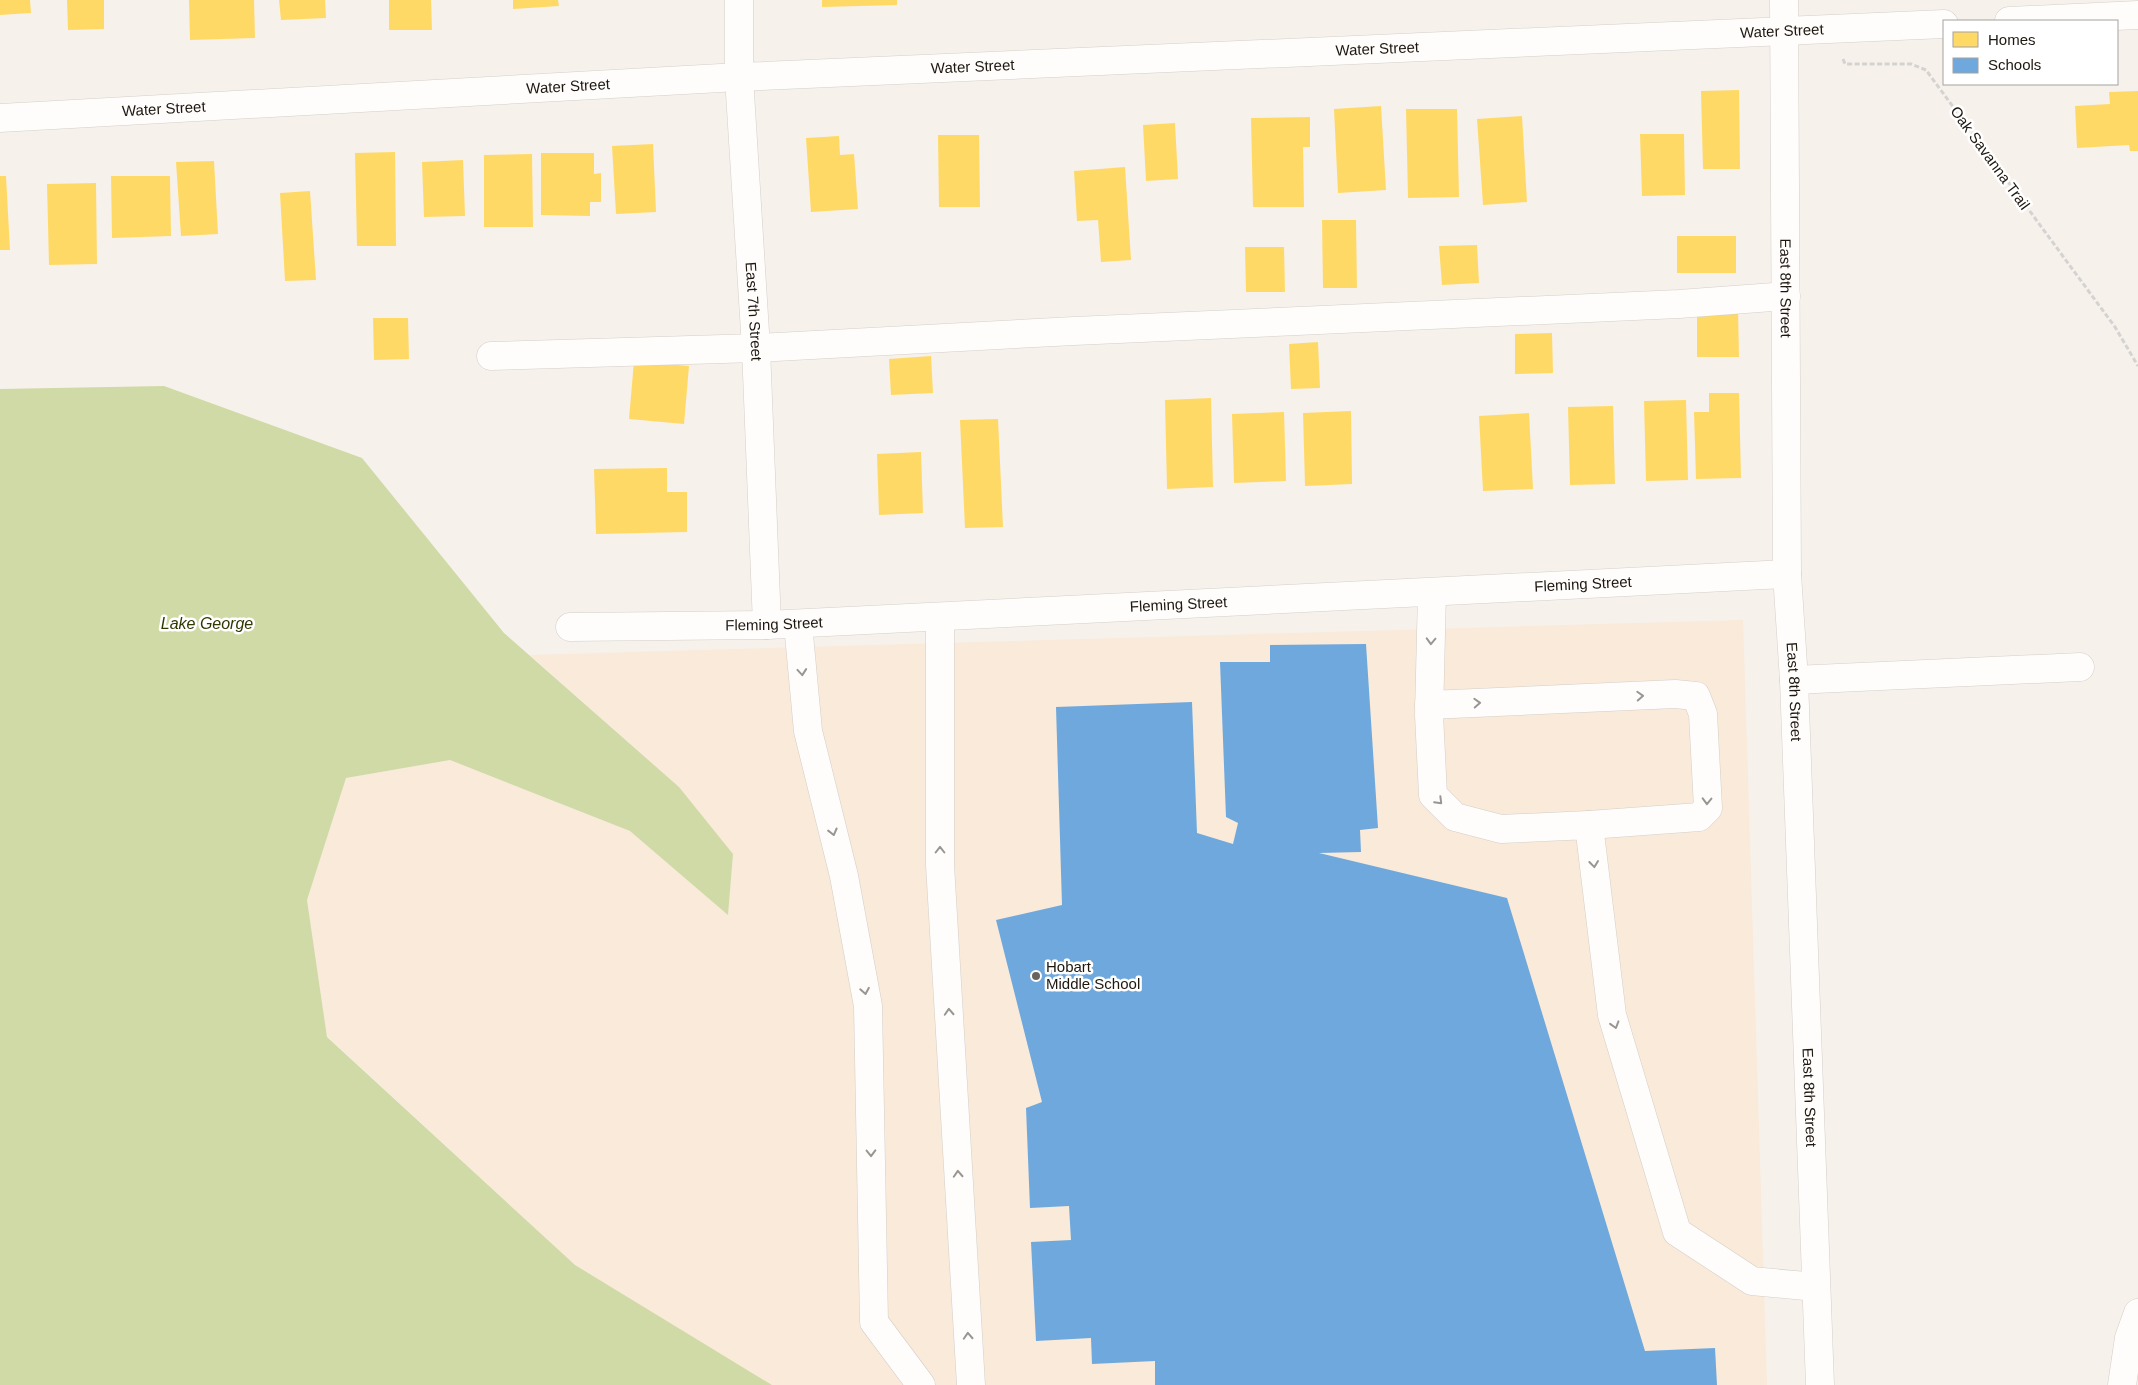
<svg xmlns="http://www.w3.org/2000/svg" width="2138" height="1385" viewBox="0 0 2138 1385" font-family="Helvetica,sans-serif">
	<rect width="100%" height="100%" fill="#f7f1eb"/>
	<path fill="#f9ead9" d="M1743 620 1767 1385H772L575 1265 327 1036 307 900 346 778 450 760 630 831 728 914 733 854 679 787 530 655Z"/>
	<path fill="#d0daa6" d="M164 386 362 458 504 633 679 787 733 854 728 915 630 831 450 760 346 778 307 900 327 1037 575 1265 772 1385H0V389Z"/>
	<path fill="#ffd966" d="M0 0H30L31 13 0 15Z
		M67 0H104V29L68 30Z
		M189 0H254L255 38 190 40Z
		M279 0H325L326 18 281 20Z
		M389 0H431L432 30H389Z
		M513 0H558L559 6 513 9Z
		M822 0H897V5L822 7Z
		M1739 90 1740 169H1703L1701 91Z
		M2138 91V151H2130L2129 145 2077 148 2075 106 2110 104 2109 92Z
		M1381 106 1386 190 1338 193 1334 109Z
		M1406 109H1457L1459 197 1408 198Z
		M1522 116 1527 202 1483 205 1477 119Z
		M1310 117V147H1303L1304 207H1253L1251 118Z
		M1175 123 1178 179 1146 181 1143 125Z
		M1640 134H1684L1685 195 1642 196Z
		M938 135H979L980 207H939Z
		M839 136 840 155 854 154 858 209 811 212 806 138Z
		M653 144 656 212 616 214 612 146Z
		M395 152 396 246H357L355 153Z
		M541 153H594V174L601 173V202H590V216L541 215Z
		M532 154 533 227H484V155Z
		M463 160 465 216 424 217 422 162Z
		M214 161 218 234 181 236 176 162Z
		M1125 167 1131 260 1101 262 1098 220 1077 221 1074 171Z
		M0 176H6L10 250H0Z
		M111 176H170L171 236 112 238Z
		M96 183 97 264 49 265 47 184Z
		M310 191 316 280 285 281 280 193Z
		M1322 220H1356L1357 288H1323Z
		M1677 236H1736V273H1677Z
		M1477 245 1479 283 1442 285 1439 246Z
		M1245 247H1284L1285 292H1246Z
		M1697 310H1738L1739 357H1697Z
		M373 318H408L409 359 374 360Z
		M1552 333 1553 373 1515 374V334Z
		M1318 342 1320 388 1291 389 1289 344Z
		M931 356 933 393 891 395 889 359Z
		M634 361 689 366 684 424 629 419Z
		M1709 393H1739L1741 478 1696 479 1694 412H1709Z
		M1211 398 1213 487 1167 489 1165 400Z
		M1686 400 1688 480 1646 481 1644 401Z
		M1613 406 1615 484 1570 485 1568 407Z
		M1351 411 1352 484 1305 486 1303 413Z
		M1284 412 1286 481 1234 483 1232 414Z
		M1529 413 1533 489 1483 491 1479 416Z
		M998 419 1003 527 965 528 960 420Z
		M921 452 923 513 879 515 877 454Z
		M667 468V492H687V532L596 534 594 469Z"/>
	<path fill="#6fa8dc" d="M1366 644 1378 828 1360 830 1361 852 1319 853 1507 898 1645 1351 1715 1348 1717 1385H1155V1361L1092 1364 1091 1338 1036 1341 1031 1242 1071 1240 1069 1206 1030 1208 1026 1108 1042 1102 996 920 1062 905 1056 707 1192 702 1197 833 1233 844 1238 823 1226 817 1220 662H1270V645Z"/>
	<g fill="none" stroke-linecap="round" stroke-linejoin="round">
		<defs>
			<g id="minor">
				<path id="s1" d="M739 0V77L756 348 767 625"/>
				<path id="s2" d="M1784 0 1787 574 1794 680 1820 1385"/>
				<path d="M2009 21 2138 15"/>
				<path id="s3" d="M0 118 739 77 1944 24"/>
				<path d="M491 356 756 348 1074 331 1679 304 1786 296"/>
				<path d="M1432 593 1429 715 1433 795 1455 817 1501 829 1589 825 1612 1015 1677 1232 1752 1281 1816 1287"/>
				<path d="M940 617V865L971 1385"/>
				<path d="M798 624 808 731 844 876 868 1006 874 1322 921 1385"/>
				<path id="s4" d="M570 627 767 625 1787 574"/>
				<path d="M1794 680 2080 667"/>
				<path d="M1429 705 1675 694 1696 696 1703 714 1708 808 1699 817 1589 825"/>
				<path d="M2122 1385 2129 1338 2138 1313"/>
			</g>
		</defs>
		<use href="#minor" stroke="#d4cec8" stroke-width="29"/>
		<path stroke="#d5d3d1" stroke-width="3" stroke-dasharray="5 2.5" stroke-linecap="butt" d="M1843 59 1845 64H1911L1926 70 2115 327 2138 366"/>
		<use href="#minor" stroke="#fefdfc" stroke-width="28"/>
	</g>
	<defs><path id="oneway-chevron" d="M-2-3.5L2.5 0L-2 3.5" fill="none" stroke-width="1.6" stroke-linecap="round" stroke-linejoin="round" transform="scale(1.25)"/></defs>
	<g stroke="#999692">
		<use href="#oneway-chevron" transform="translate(1431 641) rotate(92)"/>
		<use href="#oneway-chevron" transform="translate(802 672) rotate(85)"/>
		<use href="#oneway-chevron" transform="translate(1640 696) rotate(-3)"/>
		<use href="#oneway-chevron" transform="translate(1477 703) rotate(-3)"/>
		<use href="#oneway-chevron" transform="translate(1439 801) rotate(45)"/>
		<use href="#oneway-chevron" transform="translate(1707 801) rotate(91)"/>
		<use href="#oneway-chevron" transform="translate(833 832) rotate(76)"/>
		<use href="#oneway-chevron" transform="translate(940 850) rotate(-90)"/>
		<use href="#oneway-chevron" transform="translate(1594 864) rotate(83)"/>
		<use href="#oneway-chevron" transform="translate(865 991) rotate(80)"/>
		<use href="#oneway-chevron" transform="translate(949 1012) rotate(-93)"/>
		<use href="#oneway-chevron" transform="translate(1615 1025) rotate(73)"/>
		<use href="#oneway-chevron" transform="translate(871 1153) rotate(89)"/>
		<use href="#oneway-chevron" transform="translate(958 1174) rotate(-93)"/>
		<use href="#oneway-chevron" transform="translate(968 1336) rotate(-93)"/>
	</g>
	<circle fill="#69635d" stroke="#fff" stroke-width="2" cx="1036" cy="976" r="5"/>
	<g text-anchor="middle" stroke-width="5" stroke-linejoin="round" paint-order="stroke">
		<g font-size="15" fill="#1d1710" stroke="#fff">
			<text dy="5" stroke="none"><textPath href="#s3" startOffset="1784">Water Street</textPath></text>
			<text dy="5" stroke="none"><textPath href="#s3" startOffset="1379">Water Street</textPath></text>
			<text dy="5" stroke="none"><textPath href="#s3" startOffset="974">Water Street</textPath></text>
			<text dy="5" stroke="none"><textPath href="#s3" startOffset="569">Water Street</textPath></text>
			<text dy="5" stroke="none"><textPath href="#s3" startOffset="164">Water Street</textPath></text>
			<text transform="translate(1990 158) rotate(54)" y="5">Oak Savanna Trail</text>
			<text dy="5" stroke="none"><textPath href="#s2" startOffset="288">East 8th Street</textPath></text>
			<text dy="5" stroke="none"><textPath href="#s1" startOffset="312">East 7th Street</textPath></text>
			<text dy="5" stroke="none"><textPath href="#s4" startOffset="1014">Fleming Street</textPath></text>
			<text dy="5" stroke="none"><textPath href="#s4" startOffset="609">Fleming Street</textPath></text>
			<text dy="5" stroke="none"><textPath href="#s4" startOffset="204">Fleming Street</textPath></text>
			<text dy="5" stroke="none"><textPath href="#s2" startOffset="692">East 8th Street</textPath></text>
			<text dy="5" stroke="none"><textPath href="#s2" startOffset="1098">East 8th Street</textPath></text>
		</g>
		<g font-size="15" fill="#1d1710" stroke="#fff" text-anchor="start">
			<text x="1046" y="972">Hobart<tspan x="1046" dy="17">Middle School</tspan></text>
		</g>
		<g font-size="16" font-style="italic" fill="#303900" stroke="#fff">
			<text x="207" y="629">Lake George</text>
		</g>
	</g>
	<rect x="1943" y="20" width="175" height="65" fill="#ffffff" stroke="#a5a29f"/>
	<rect x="1953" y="32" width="25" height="15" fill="#ffd966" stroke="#a5a29f"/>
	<text x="1988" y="45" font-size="15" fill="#1d1710">Homes</text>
	<rect x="1953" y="58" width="25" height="15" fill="#6fa8dc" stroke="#a5a29f"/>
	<text x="1988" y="70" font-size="15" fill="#1d1710">Schools</text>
</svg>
